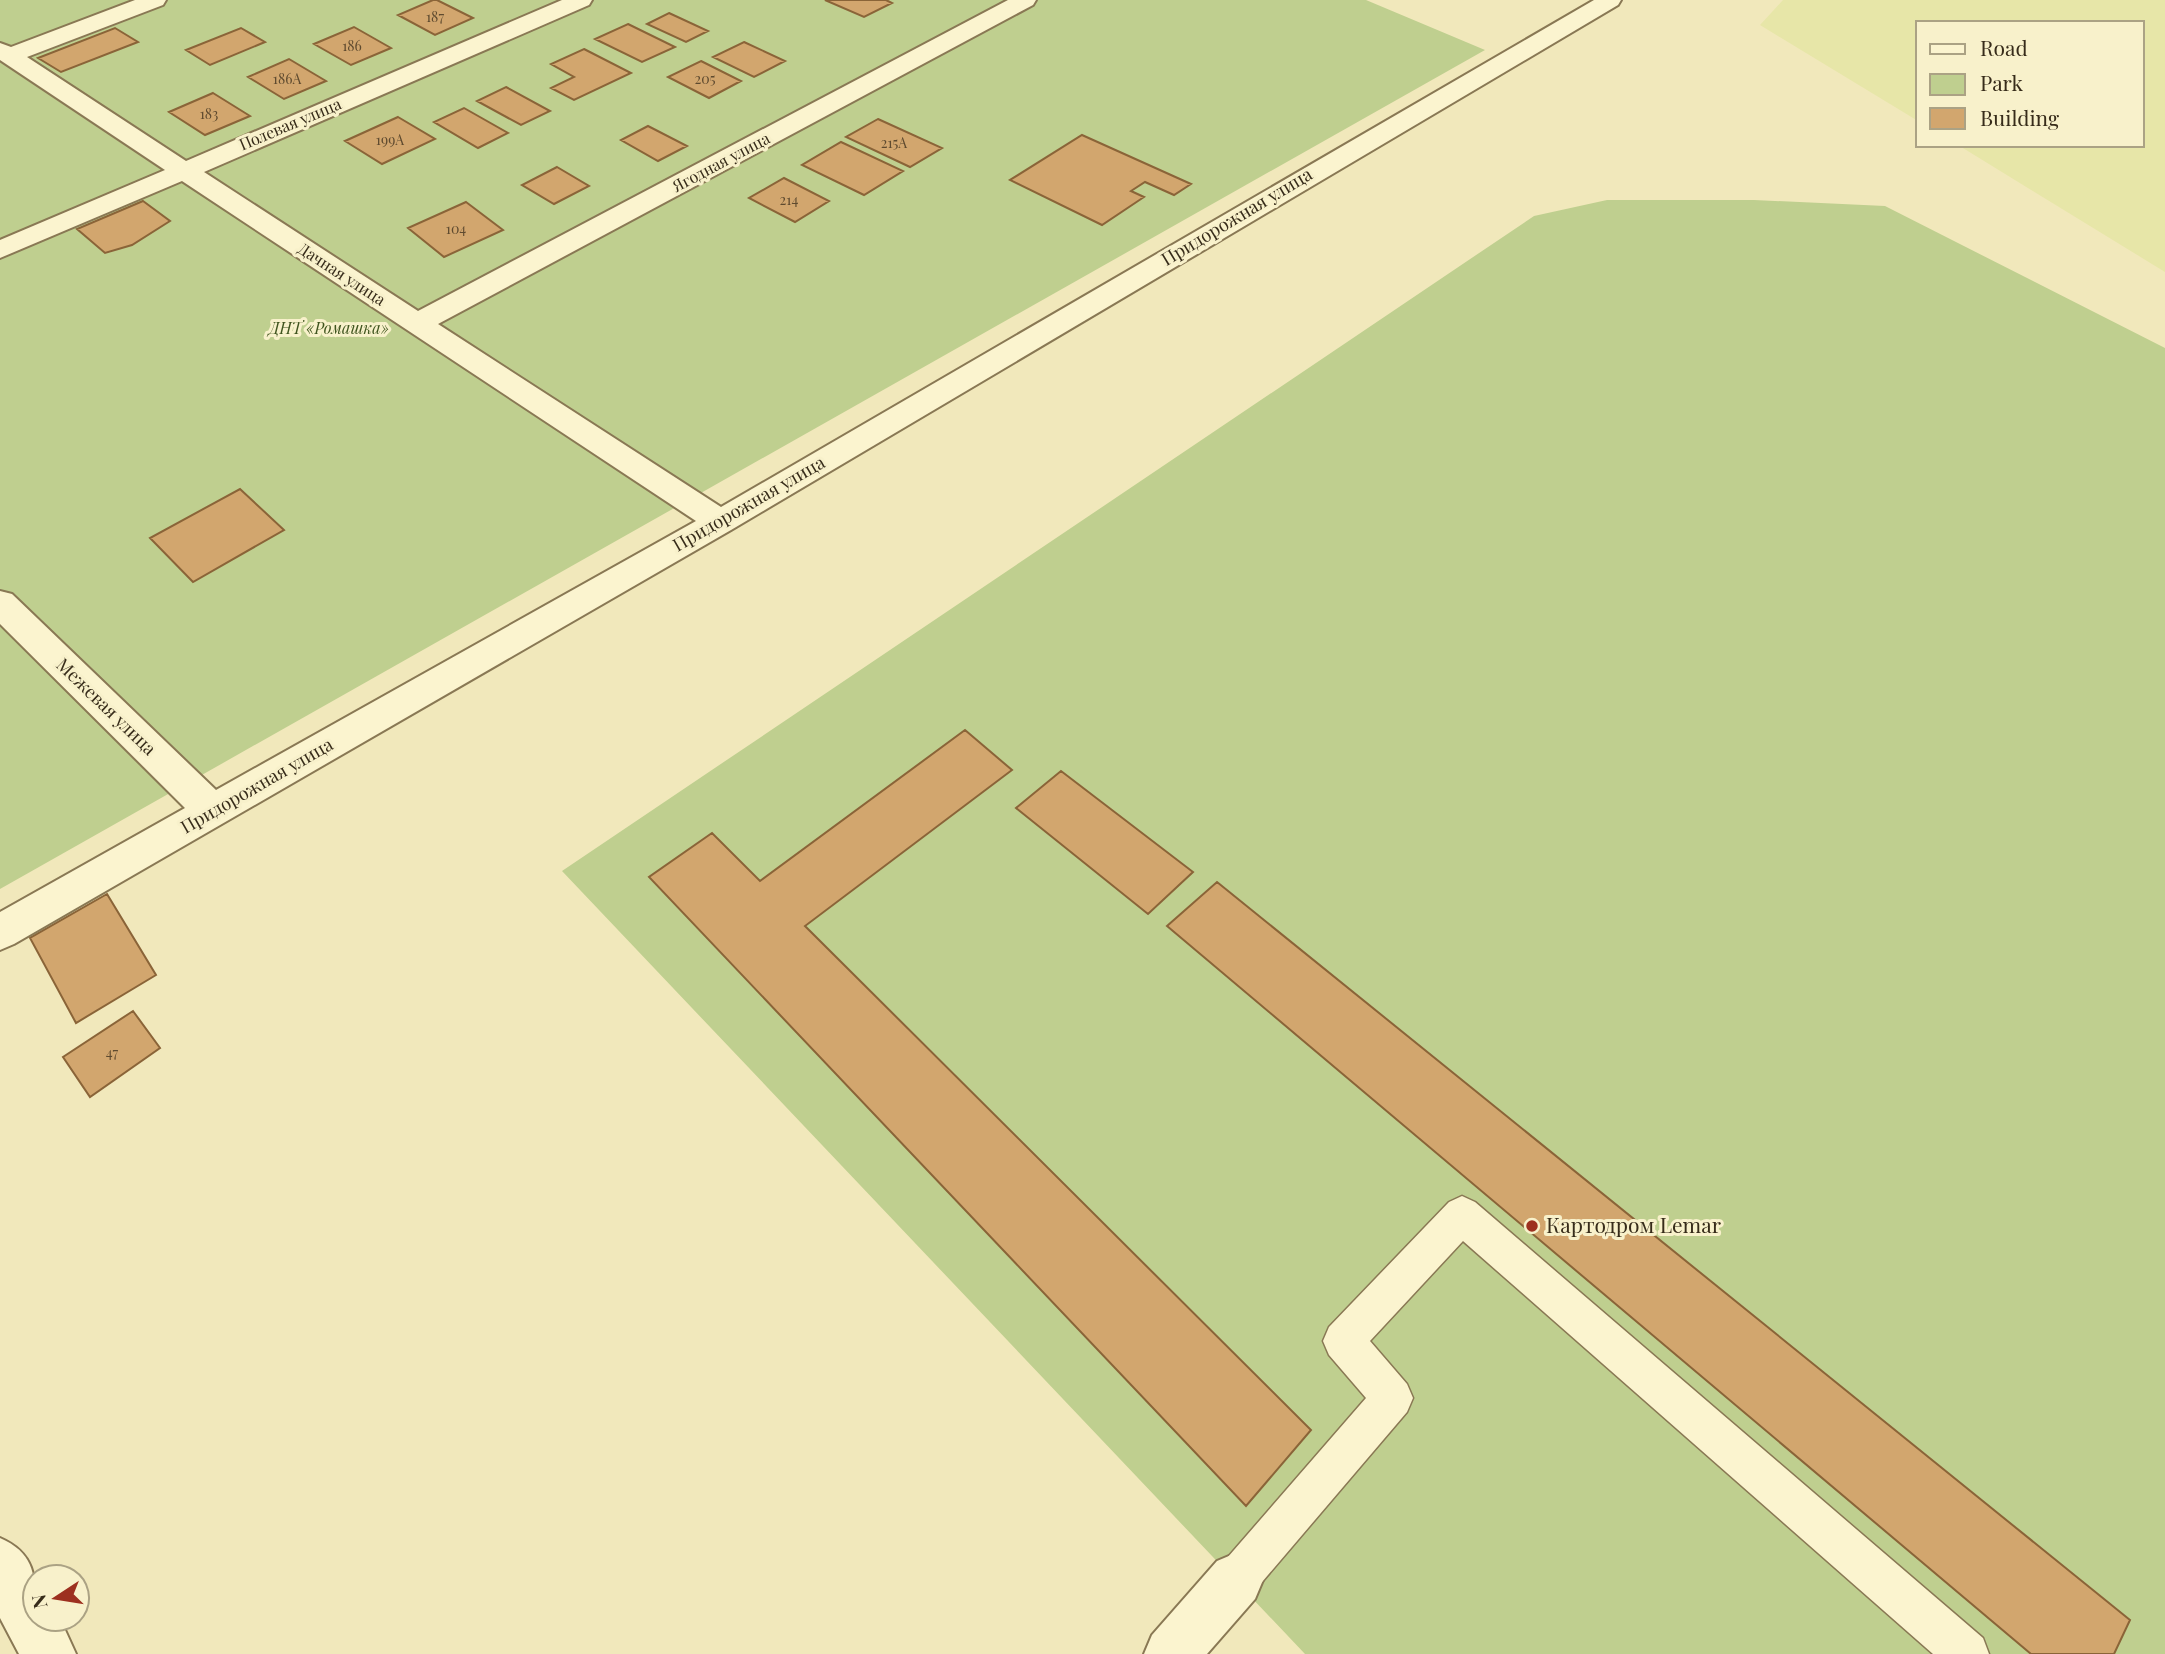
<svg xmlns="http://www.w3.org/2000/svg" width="2165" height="1654" viewBox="0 0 2165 1654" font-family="'Playfair Display',serif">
	<rect width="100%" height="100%" fill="#f1e8bb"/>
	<path fill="#e7e6a8" d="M1783 0H2165V272L1958 145H2142V23H1918V121L1760 25Z"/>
	<path fill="#bfcf8f" d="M0 0H1366L1485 50 0 889Z
		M1607 200H1754L1885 206 2165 348V1654H1305L562 871 1534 216Z"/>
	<path fill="#d2a66e" stroke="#8a6438" stroke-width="2" d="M433 0H437L473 18 435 35 398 15Z
		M825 0H886L892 3 864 17Z
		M669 13 708 31 686 42 647 24Z
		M628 24 675 47 642 62 595 39Z
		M354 27 391 48 351 65 314 44Z
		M115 28 138 42 61 72 38 58Z
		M241 28 265 42 210 65 186 50Z
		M744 42 785 61 754 77 713 57Z
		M584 49 631 73 574 100 551 88 574 77 551 64Z
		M289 59 326 81 284 99 248 77Z
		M701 61 741 81 709 98 668 77Z
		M506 87 550 111 521 125 477 101Z
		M213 93 250 116 205 135 169 112Z
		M464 108 508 133 478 148 434 122Z
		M398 117 435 139 382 164 345 141Z
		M878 119 942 148 910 167 846 137Z
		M648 126 687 146 658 161 621 140Z
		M1082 135 1191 184 1174 195 1145 182 1131 191 1144 197 1102 225 1010 180Z
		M841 142 903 171 864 195 802 165Z
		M557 167 589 186 554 204 522 185Z
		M784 178 829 201 795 222 749 198Z
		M143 201 170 221 132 245 105 253 77 229Z
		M466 202 503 230 444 257 408 228Z
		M240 489 284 530 193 582 150 538Z
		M965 730 1012 770 805 926 1311 1430 1246 1506 649 877 712 833 760 881Z
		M1061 771 1193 872 1148 914 1016 808Z
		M1217 882 2130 1620 2114 1654H2031L1167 926Z
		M107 894 156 975 76 1023 30 938Z
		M133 1011 160 1048 90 1097 63 1057Z"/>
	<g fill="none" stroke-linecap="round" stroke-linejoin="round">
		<defs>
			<path id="lane" d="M1462 1196 1475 1202 1983 1638 1989 1654H1933L1463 1241 1370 1341 1407 1384 1413 1398 1407 1412 1251 1595 1236 1602 1221 1595 1214 1580 1221 1565 1366 1398 1329 1355 1323 1341 1329 1327 1449 1202Z"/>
			<path id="street" d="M135 0H166L163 5 27 57 186 161 562 0H592L589 5 204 172 418 311 1008 0H1036L1033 5 438 324 721 507 1594 0H1621L1618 5 731 530 14 944 0 950V912L185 808 0 624V591L12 594 216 790 696 521 182 181 0 258V240L165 170 0 60V43L11 47Z
				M0 1538C39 1555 35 1582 35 1619H60L76 1654H19L0 1618Z
				M1236 1553 1255 1561 1263 1580 1255 1599 1207 1654H1144L1152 1635 1217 1561Z"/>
		</defs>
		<use href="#lane" stroke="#897854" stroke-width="3"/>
		<use href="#street" stroke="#897854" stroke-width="4"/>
		<use href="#lane" fill="#fbf4cf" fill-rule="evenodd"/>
		<use href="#street" fill="#fbf4cf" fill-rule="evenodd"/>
	</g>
	<circle fill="#9d301f" stroke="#f8f1cb" stroke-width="2.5" cx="1532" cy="1226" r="7"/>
	<g text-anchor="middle" stroke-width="6" stroke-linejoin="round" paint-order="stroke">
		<g font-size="14" fill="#5e4a2f">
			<text x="435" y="22">187</text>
			<text x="352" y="51">186</text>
			<text x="287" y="84">186А</text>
			<text x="705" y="84">205</text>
			<text x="209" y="119">183</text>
			<text x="390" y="145">199А</text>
			<text x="894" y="148">215А</text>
			<text x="789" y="205">214</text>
			<text x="456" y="234">104</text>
			<text x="112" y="1058">47</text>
		</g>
		<g font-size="16" fill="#372c1a" stroke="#f8f1cb">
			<text transform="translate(290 124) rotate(-23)" y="6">Полевая улица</text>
			<text transform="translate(721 162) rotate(-28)" y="6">Ягодная улица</text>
			<text transform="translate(342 274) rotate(33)" y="6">Дачная улица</text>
		</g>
		<g font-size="16" font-style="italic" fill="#40551f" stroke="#f8f1cb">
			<text x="329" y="334">ДНТ «Ромашка»</text>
		</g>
		<g font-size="18" fill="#372c1a" stroke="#f8f1cb">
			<text transform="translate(1237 217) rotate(-31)" y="6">Придорожная улица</text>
			<text transform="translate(749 504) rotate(-30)" y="6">Придорожная улица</text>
			<text transform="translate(106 707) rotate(44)" y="6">Межевая улица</text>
			<text transform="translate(257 786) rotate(-30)" y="6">Придорожная улица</text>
		</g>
		<g font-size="21" fill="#372c1a" stroke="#f8f1cb" text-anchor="start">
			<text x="1546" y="1233">Картодром Lemar</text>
		</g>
	</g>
	<rect x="1916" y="21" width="228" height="126" fill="#f8f1cb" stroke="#aba284" stroke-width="2"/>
	<rect x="1930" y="44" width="35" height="10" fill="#fbf4cf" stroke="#aba284" stroke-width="2"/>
	<text x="1980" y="56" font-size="21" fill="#372c1a">Road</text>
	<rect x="1930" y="74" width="35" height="21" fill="#bfcf8f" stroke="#aba284" stroke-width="2"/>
	<text x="1980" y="91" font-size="21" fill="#372c1a">Park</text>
	<rect x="1930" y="108" width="35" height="21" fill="#d2a66e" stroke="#aba284" stroke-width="2"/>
	<text x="1980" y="126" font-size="21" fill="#372c1a">Building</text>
	<g transform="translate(56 1598) rotate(258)"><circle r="33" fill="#f8f1cb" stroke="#aba284" stroke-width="2"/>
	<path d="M0-5L12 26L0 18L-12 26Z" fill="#9d301f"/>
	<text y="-10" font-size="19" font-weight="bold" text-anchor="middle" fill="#372c1a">N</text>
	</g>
</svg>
